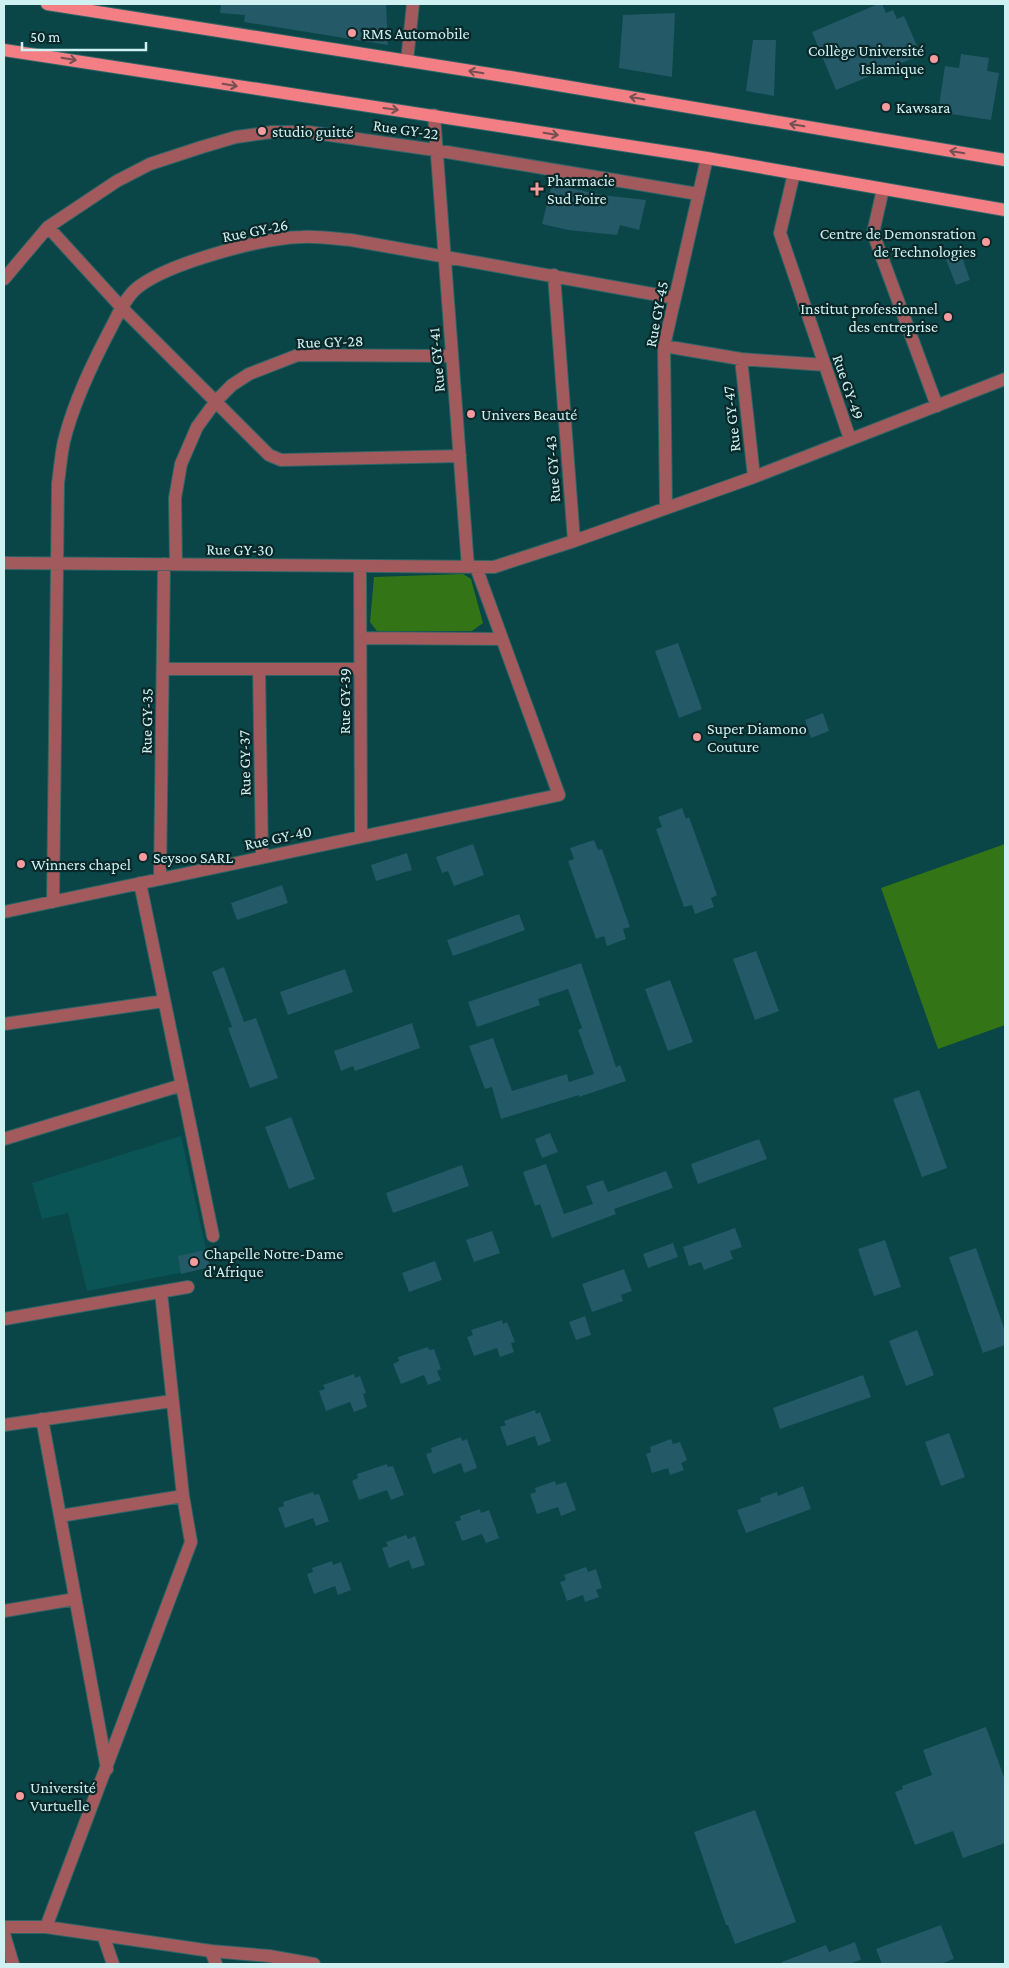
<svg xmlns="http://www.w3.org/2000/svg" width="1009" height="1968" viewBox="0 0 1009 1968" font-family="'Crimson Pro',serif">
	<rect width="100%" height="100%" fill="#0a4547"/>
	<path fill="#0b5456" d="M181 1136 210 1267 87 1291 68 1213 42 1219 32 1183Z"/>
	<path fill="#337516" d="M463 574 471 579 483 623 472 631H377L370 622 374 577Z
		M1005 844V1025L938 1049 881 888Z"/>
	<path fill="#245967" d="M221 4H386L388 45 244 22 245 15 220 13Z
		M878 4H882L886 13 893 10 897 19 904 16 921 55 836 90 812 32Z
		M675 13 672 77 619 68 623 15Z
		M753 40H776L774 96 746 91Z
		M961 54 989 58 987 71 999 73 991 120 938 112 945 66 959 68Z
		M552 184 602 195 646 200 639 230 620 225 617 235 568 230 542 224Z
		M960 251 970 280 956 285 945 257Z
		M678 643 702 709 679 718 655 651Z
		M823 713 829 731 811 738 805 720Z
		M682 808 686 819 689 817 717 895 711 898 714 907 695 914 692 905 684 907 656 829 662 827 658 817Z
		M594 840 598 850 602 849 630 927 623 929 626 939 607 946 604 936 596 939 568 861 574 859 570 848Z
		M473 844 484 875 454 886 448 871 442 873 436 857Z
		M407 853 412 870 376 881 371 865Z
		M282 885 288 903 237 920 231 903Z
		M519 914 525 930 453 956 447 940Z
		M756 951 779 1011 755 1020 733 959Z
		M581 963 616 1067 620 1065 626 1081 579 1097V1095L501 1119 492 1087 485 1089 469 1046 493 1038 512 1091 567 1074 569 1082 594 1074 578 1030 582 1028 568 989 538 999 540 1005 477 1027 468 1002Z
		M224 967 244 1022 256 1018 278 1078 250 1088 228 1028 232 1027 212 972Z
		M345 969 353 992 288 1015 280 992Z
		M670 980 693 1042 668 1051 645 989Z
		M412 1023 420 1048 355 1071 353 1066 341 1071 334 1051Z
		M919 1090 947 1168 922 1177 893 1099Z
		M291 1117 315 1179 289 1189 265 1127Z
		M550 1133 558 1152 542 1158 535 1139Z
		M759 1139 767 1159 698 1184 691 1164Z
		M546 1164 564 1214 593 1204 586 1186 603 1180 608 1192 666 1171 673 1188 614 1209 616 1214 552 1238 540 1204 535 1206 523 1172Z
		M462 1165 469 1186 393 1213 386 1193Z
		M735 1228 742 1247 730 1251 733 1259 704 1270 701 1262 689 1266 683 1247Z
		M492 1231 500 1253 474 1262 466 1240Z
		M885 1240 901 1287 874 1296 858 1249Z
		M673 1243 678 1257 648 1268 643 1254Z
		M976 1248 1005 1331V1345L983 1353 949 1257Z
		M206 1250 210 1267 181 1274 178 1256Z
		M435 1261 442 1280 409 1292 402 1273Z
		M624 1269 632 1291 621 1295 623 1301 592 1312 582 1284Z
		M585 1316 591 1335 576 1340 569 1322Z
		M502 1320 503 1324 507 1322 515 1342 511 1343 514 1352 500 1357 497 1348 474 1356 467 1337 473 1335 471 1330Z
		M917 1330 934 1375 906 1386 889 1341Z
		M428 1347 429 1350 434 1349 441 1369 437 1371 441 1380 428 1385 424 1375 401 1384 393 1364 399 1361 398 1357Z
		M354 1374 355 1378 360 1376 366 1393 363 1394 367 1407 354 1412 350 1402 326 1411 319 1391 325 1389 323 1385Z
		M863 1375 871 1397 780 1429 773 1408Z
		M535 1410 536 1414 540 1412 551 1441 538 1446 535 1436 507 1446 500 1427 506 1425 504 1421Z
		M949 1433 965 1477 941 1486 925 1442Z
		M461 1437 462 1441 467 1439 477 1468 464 1473 461 1463 433 1474 426 1454 432 1452 431 1448Z
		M671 1439 673 1444 680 1442 687 1460 681 1463 684 1470 670 1475 668 1468 652 1473 646 1454 651 1452 650 1447Z
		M387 1464 388 1467 393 1466 404 1495 391 1500 387 1490 359 1500 352 1481 358 1478 357 1474Z
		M555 1481 556 1485 566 1482 576 1510 561 1516 558 1507 537 1514 530 1494 536 1492 535 1488Z
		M803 1486 811 1509 746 1533 737 1510 761 1502 760 1498 777 1492 778 1496Z
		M313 1492 314 1495 319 1494 329 1521 316 1526 313 1518 285 1528 278 1508 284 1506 283 1502Z
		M480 1509 481 1513 489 1510 499 1538 486 1543 482 1534 462 1541 455 1522 461 1520 460 1516Z
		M406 1535 408 1539 415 1536 425 1565 412 1569 409 1560 389 1568 382 1548 388 1546 386 1542Z
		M332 1561 333 1565 341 1562 351 1590 338 1595 335 1586 314 1594 307 1574 313 1572 312 1568Z
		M586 1567 588 1572 596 1569 602 1588 596 1590 599 1597 585 1602 583 1595 567 1601 560 1582 566 1580 564 1575Z
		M986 1727 1005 1780V1843L963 1858 953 1831 915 1845 895 1792 903 1789 902 1786 932 1775 923 1750Z
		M755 1810 796 1922 735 1944 728 1925H726L694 1832Z
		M941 1925 954 1959 940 1964H882L876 1949Z
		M855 1942 861 1960 849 1964H782V1962L826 1945 829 1952Z"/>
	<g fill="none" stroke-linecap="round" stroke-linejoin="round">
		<defs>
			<path id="street" d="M407 61 413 4
				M434 115 468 567
				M794 173 780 233 850 439
				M883 189 873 233 937 406
				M48 227 122 308 269 455 281 460 460 456
				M554 275 574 541
				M4 279 48 227 117 181 150 164 202 147 236 137 272 132H308L435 150 698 194
				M664 346 741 359 825 365
				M741 359 754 477
				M666 508 664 346 707 158
				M4 563 494 567 574 541 754 477 1005 379
				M176 564 175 498 181 464 197 427 216 401 232 385 249 374 298 355 452 356
				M360 566 361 836
				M360 638 502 639
				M163 669H360
				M259 669 262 857
				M160 878 164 564
				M140 883 213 1236
				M53 902 58 483C60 469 61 455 64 441 74 401 93 362 112 326 118 314 126 297 137 288 168 263 262 238 302 237 318 236 335 239 351 240L675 298
				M4 912 559 795 476 567
				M4 1024 164 1001
				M4 1139 182 1085
				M4 1319 188 1287
				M42 1419 107 1769
				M4 1425 172 1401
				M60 1516 183 1496
				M4 1611 75 1599
				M4 1927H46L211 1951 216 1964
				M46 1927 191 1542 183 1496 161 1292
				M4 1934 13 1964
				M103 1935 113 1964
				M211 1951 269 1956 314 1964"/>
			<path id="primary" d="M47 4 510 77 1005 160
				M4 50 707 158 1005 210"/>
		</defs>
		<use href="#street" stroke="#2d6466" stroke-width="14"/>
		<use href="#primary" stroke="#2d6466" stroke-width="14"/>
		<use href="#street" stroke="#a25a5c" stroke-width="12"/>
		<use href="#primary" stroke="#f37e83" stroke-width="12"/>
	</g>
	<defs><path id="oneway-shaft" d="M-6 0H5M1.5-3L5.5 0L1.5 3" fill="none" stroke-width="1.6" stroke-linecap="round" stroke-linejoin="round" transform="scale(1.25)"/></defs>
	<g stroke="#734f52">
		<use href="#oneway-shaft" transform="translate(69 59) rotate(9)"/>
		<use href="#oneway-shaft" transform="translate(476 72) rotate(-171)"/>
		<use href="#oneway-shaft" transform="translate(230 85) rotate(9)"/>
		<use href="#oneway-shaft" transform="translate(637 98) rotate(-170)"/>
		<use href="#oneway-shaft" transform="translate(391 109) rotate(8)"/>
		<use href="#oneway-shaft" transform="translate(797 125) rotate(-170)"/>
		<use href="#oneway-shaft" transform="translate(551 134) rotate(9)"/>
		<use href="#oneway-shaft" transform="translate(957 152) rotate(-170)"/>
	</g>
	<g fill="#f59b9d" stroke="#0a2829" stroke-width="2">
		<circle cx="352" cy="33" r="5"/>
		<circle cx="934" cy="59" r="5"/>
		<circle cx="886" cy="107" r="5"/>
		<circle cx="262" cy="131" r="5"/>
		<path d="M534.5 181.5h5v5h5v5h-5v5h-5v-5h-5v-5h5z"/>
		<circle cx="986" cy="242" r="5"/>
		<circle cx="948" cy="317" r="5"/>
		<circle cx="471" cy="414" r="5"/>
		<circle cx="697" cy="737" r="5"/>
		<circle cx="143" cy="857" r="5"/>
		<circle cx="21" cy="864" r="5"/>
		<circle cx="194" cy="1262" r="5"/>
		<circle cx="20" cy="1796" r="5"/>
	</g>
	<g text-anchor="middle" stroke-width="4.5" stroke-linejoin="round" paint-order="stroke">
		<g font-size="16" fill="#cff1f1" stroke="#0a2829" text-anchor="start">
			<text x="362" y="39">RMS Automobile</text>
			<text x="924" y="56" text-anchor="end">Collège Université<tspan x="924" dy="18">Islamique</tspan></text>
			<text x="896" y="113">Kawsara</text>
			<text x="272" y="137">studio guitté</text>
			<text x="547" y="186">Pharmacie<tspan x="547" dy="18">Sud Foire</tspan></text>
			<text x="976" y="239" text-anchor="end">Centre de Demonsration<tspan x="976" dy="18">de Technologies</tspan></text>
			<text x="938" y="314" text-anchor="end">Institut professionnel<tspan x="938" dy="18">des entreprise</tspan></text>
			<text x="481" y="420">Univers Beauté</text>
			<text x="707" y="734">Super Diamono<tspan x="707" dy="18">Couture</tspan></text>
			<text x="153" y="863">Seysoo SARL</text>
			<text x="31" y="870">Winners chapel</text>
			<text x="204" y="1259">Chapelle Notre-Dame<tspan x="204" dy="18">d'Afrique</tspan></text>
			<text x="30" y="1793">Université<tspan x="30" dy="18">Vurtuelle</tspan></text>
		</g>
		<g font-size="16" fill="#cff1f1" stroke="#0a2829">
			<text transform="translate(406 129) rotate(8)" y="6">Rue GY-22</text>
			<text transform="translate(255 230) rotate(-11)" y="6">Rue GY-26</text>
			<text transform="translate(656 314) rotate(-79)" y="6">Rue GY-45</text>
			<text transform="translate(330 341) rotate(-2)" y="6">Rue GY-28</text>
			<text transform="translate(436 360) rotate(-95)" y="6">Rue GY-41</text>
			<text transform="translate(849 387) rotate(71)" y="6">Rue GY-49</text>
			<text transform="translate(731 419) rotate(-96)" y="6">Rue GY-47</text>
			<text transform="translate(552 469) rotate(-94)" y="6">Rue GY-43</text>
			<text transform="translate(240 549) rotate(1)" y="6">Rue GY-30</text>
			<text transform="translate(344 701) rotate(-90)" y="6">Rue GY-39</text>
			<text transform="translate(146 721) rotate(-89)" y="6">Rue GY-35</text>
			<text transform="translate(244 763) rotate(-91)" y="6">Rue GY-37</text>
			<text transform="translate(278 837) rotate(-12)" y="6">Rue GY-40</text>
		</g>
	</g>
	<rect width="1009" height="1968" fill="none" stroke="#cff1f1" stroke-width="10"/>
	<path d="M22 42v8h124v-8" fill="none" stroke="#cff1f1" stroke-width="2.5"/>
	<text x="30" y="42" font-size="15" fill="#cff1f1" stroke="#0a2829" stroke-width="4" paint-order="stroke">50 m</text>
</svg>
